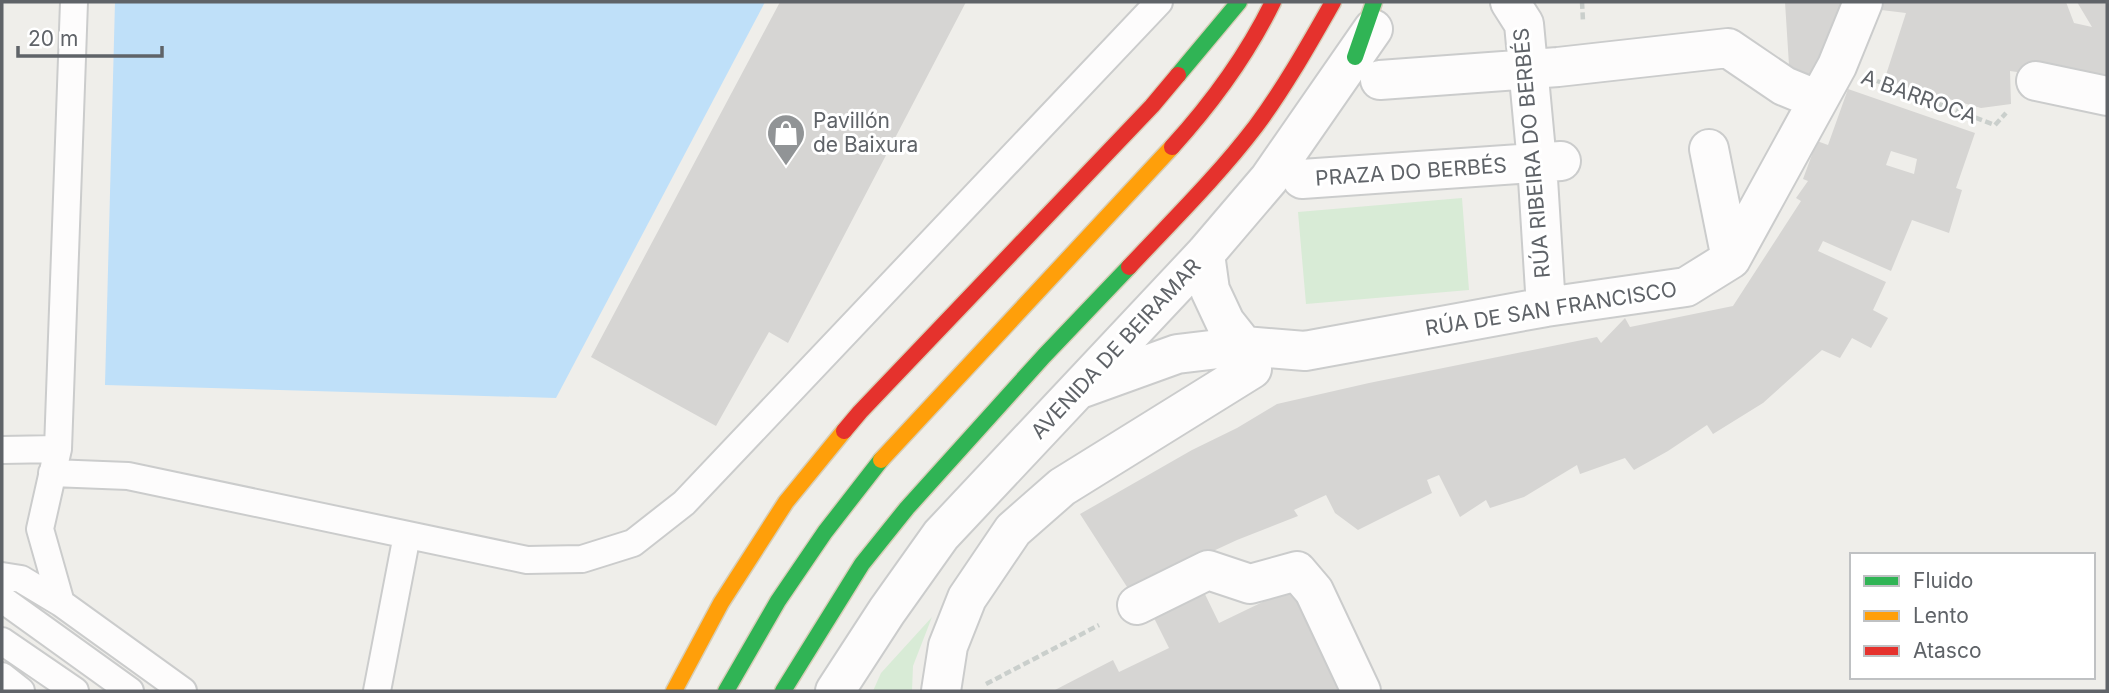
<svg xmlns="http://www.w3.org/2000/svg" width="2109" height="693" viewBox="0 0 2109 693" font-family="Inter,sans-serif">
	<rect width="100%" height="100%" fill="#efeeea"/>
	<path fill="#d8ebd6" d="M1462 198 1469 290 1306 304 1298 212Z
		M932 617 913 666 912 691H873L881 673Z"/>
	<path fill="#bfe0f9" d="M115 2H765L556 398 105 385Z"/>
	<path fill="#d6d5d3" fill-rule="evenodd" d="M780 2H966L788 343 769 332 716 426 591 357Z
		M1785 2H1848L1812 88 1790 81Z
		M1874 2H2066L2074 23 2092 27 2077 2H2107V85L2010 71 2011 104 1981 108 1884 81 1906 13 1873 9Z
		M1848 89 1975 133 1956 188 1962 190 1949 233 1912 220 1891 271 1823 241 1818 251 1886 282 1873 310 1888 318 1871 348 1852 338 1840 358 1822 350 1763 403 1713 434 1707 425 1668 451 1634 470 1625 458 1580 474 1577 465 1524 497 1490 508 1486 500 1460 517 1439 475 1427 480 1432 493 1358 530 1335 513 1326 495 1294 510 1298 516 1237 540 1129 590 1080 514 1192 450 1237 428 1277 404 1369 383 1597 337 1601 343 1625 318 1630 327 1733 306 1801 201 1796 198 1808 181 1803 179 1817 141 1828 145ZM1891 151 1917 159 1914 174 1886 165Z
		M1201 586 1219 623 1294 587 1345 691H1053L1113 660 1119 672 1169 648 1150 610Z"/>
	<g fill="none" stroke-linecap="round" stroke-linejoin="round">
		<defs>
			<path id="lane" d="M74 2 58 449 40 529 61 603 183 691
				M2 450 58 449
				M52 473 128 476 527 560 582 559 633 543 684 503 1159 2
				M2 576 21 579 61 603
				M2 599 130 691
				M2 641 75 691
				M2 676 21 691
				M377 691 407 535"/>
			<path id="street" d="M1510 2 1524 24 1537 163 1546 307
				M1380 80 1558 67 1728 48 1784 86 1818 100
				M2036 81 2107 96
				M1709 149 1731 259
				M1302 179 1561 161
				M1080 389 1177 354 1244 346 1305 351 1546 307 1686 287 1731 259 1837 66 1863 2
				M1137 605 1208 570 1250 584 1297 571 1314 591 1361 691
				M835 691 887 611 941 535 1205 254 1269 179 1373 29
				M941 691 948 646 967 598 1013 530 1062 487 1252 369 1244 346 1225 322 1210 290 1205 254"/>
			<path id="fast" d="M1355 57 1374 2
				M1178 75 1239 2
				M726 691 778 601 825 532 881 460
				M783 691 862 564 907 508 1044 356 1129 267"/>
			<path id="slow" d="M881 460 1172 147
				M674 691 721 603 786 502 844 431"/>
			<path id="jam" d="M1172 147C1212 103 1247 55 1273 2
				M1129 267C1172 221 1218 176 1256 126 1285 87 1309 44 1333 2
				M844 431 860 412 1152 106 1178 75"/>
		</defs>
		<use href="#lane" stroke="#cbcccc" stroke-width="30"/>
		<use href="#street" stroke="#cbcccc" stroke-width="42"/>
		<use href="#fast" stroke="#d7ceb8" stroke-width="19"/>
		<use href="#slow" stroke="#d7ceb8" stroke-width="19"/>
		<use href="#jam" stroke="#d7ceb8" stroke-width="19"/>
		<path stroke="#cacfcc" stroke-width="4.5" stroke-dasharray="7 3.5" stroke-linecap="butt" d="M1582 2 1583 21
			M1877 81 1995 125 2006 113
			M986 684 1099 625"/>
		<use href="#lane" stroke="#fdfcfc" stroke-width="26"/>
		<use href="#street" stroke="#fdfcfc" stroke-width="38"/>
		<use href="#fast" stroke="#30b455" stroke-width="16"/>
		<use href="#slow" stroke="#ff9f0a" stroke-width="16"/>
		<use href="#jam" stroke="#e5322d" stroke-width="16"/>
	</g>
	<defs>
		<symbol id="shop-pin" viewBox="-11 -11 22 30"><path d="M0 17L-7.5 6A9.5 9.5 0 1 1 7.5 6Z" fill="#919496" stroke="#fff"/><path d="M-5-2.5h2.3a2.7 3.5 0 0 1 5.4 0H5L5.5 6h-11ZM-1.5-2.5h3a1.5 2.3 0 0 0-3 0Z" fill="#fff"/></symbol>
	</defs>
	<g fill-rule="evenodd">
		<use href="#shop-pin" x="764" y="111" width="44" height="60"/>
	</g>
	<g text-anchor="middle" stroke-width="6" stroke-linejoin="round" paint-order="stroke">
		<g font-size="21" fill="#5f6368" stroke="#fff">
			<text transform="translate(1919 97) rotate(20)" y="7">A BARROCA</text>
			<text transform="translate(1532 153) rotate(-95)" y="7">RÚA RIBEIRA DO BERBÉS</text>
			<text transform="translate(1411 172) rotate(-4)" y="7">PRAZA DO BERBÉS</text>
			<text transform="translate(1551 309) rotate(-9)" y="7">RÚA DE SAN FRANCISCO</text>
			<text transform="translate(1116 349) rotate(-47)" y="7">AVENIDA DE BEIRAMAR</text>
		</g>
		<g font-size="21" fill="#5f6368" stroke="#fff" text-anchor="start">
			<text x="813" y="128">Pavillón<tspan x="813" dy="24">de Baixura</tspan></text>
		</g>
	</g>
	<rect width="2109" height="693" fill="none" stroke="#5f6368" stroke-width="7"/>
	<rect x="1850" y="553" width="245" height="126" fill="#ffffff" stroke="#bfc1c3" stroke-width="2"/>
	<rect x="1864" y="576" width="35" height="10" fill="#30b455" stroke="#bfc1c3" stroke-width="2"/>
	<text x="1913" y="588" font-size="21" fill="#5f6368">Fluido</text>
	<rect x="1864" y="611" width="35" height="10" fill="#ff9f0a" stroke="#bfc1c3" stroke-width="2"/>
	<text x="1913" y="623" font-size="21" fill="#5f6368">Lento</text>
	<rect x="1864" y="646" width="35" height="10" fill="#e5322d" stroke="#bfc1c3" stroke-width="2"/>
	<text x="1913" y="658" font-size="21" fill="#5f6368">Atasco</text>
	<path d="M18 46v10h144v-10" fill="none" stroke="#5f6368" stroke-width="3.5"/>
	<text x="28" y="46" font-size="21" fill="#5f6368" stroke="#ffffff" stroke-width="5" paint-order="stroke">20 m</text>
</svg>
